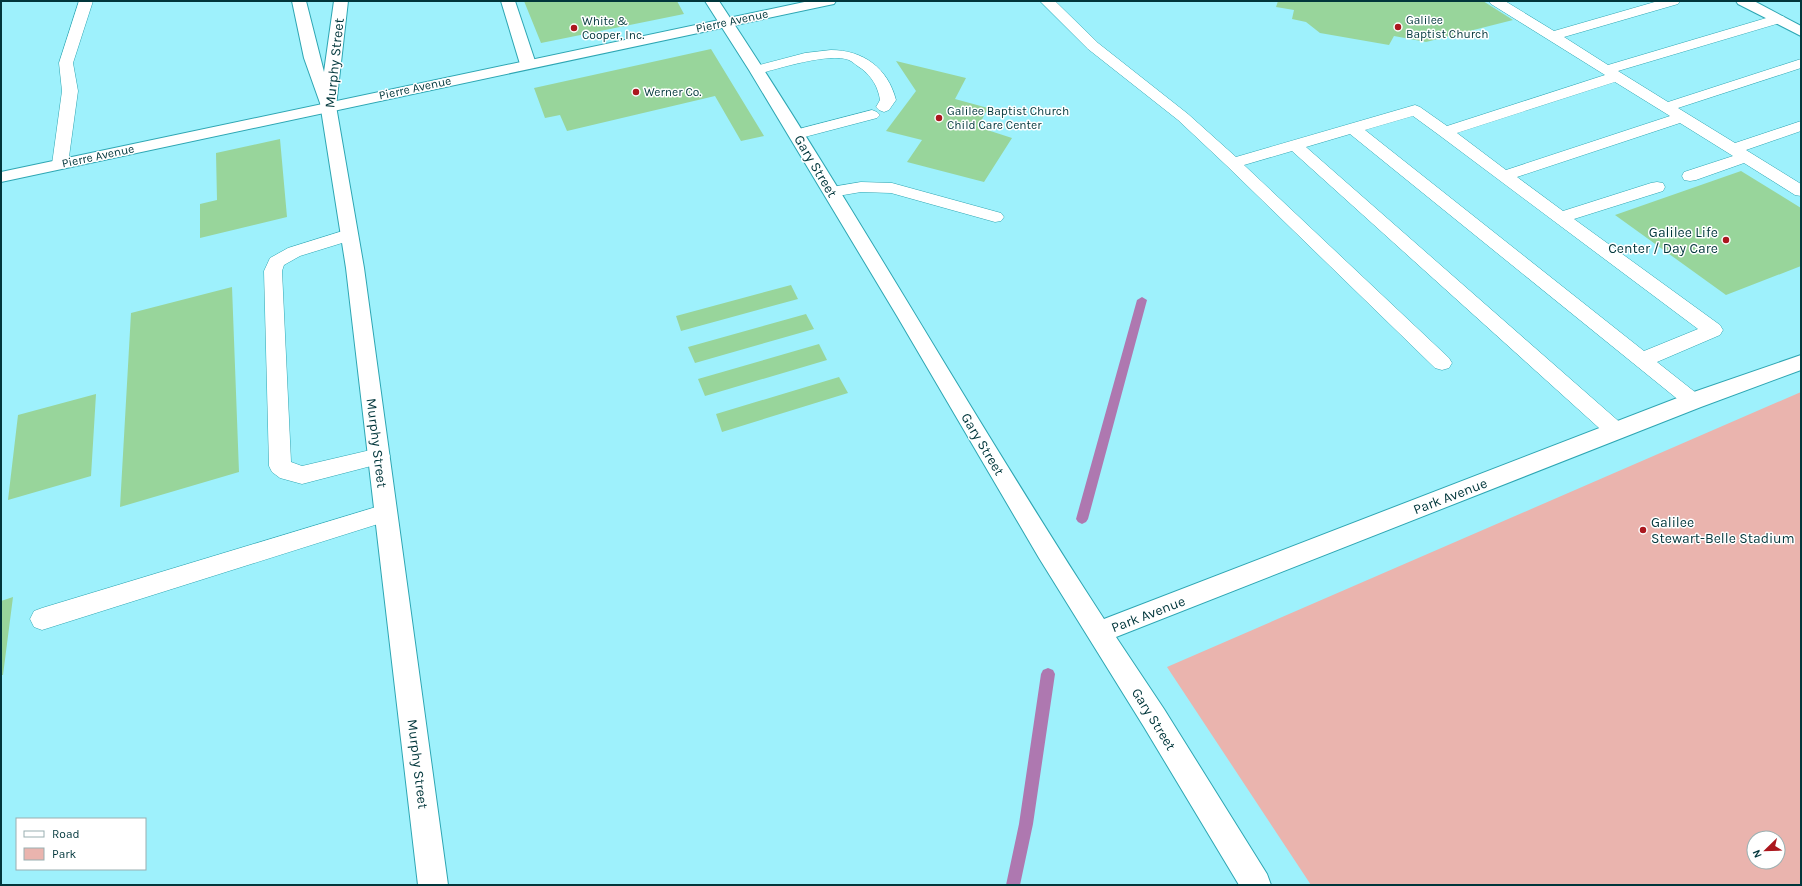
<svg xmlns="http://www.w3.org/2000/svg" width="1802" height="886" viewBox="0 0 1802 886" font-family="Karla,sans-serif">
	<rect width="100%" height="100%" fill="#9ef1fc"/>
	<path fill="#eab4ae" fill-rule="evenodd" d="M1801 392V885H1311L1167 667ZM1754 838H1778V862H1754Z"/>
	<g fill="none" stroke-linecap="round" stroke-linejoin="round">
		<path fill="#ae78b0" fill-rule="evenodd" d="M1142 297 1147 300 1088 519 1086 522 1082 524 1078 522 1076 519 1137 300Z
			M1048 668 1053 670 1055 674 1033 824 1020 885H1006L1019 824 1041 674 1043 670Z"/>
	</g>
	<path fill="#98d59b" d="M524 1H677L684 14 541 43Z
		M1278 1H1483L1513 20 1426 42 1394 36 1389 45 1320 33 1306 22 1292 19 1294 10 1276 7Z
		M711 49 764 136 741 141 715 96 567 131 560 115 545 118 534 88Z
		M896 61 966 78 955 99 988 108 978 127 1012 138 984 182 907 162 922 140 886 131 916 91Z
		M280 139 287 217 200 238V204L217 200 216 153Z
		M1741 171 1801 208V266L1726 295 1615 215Z
		M791 285 798 299 681 331 676 316Z
		M232 287 239 472 120 507 131 313Z
		M806 314 814 329 695 363 688 347Z
		M819 344 827 360 705 396 698 379Z
		M839 377 848 393 722 432 716 414Z
		M96 394 91 476 8 500 18 415Z
		M13 597 3 675H1V601Z"/>
	<g fill="none" stroke-linecap="round" stroke-linejoin="round">
		<defs>
			<path id="service" d="M79 1H93L73 63 78 91 68 164 66 167 60 169 54 167 52 164 62 91 59 63Z
				M1040 1H1055L1098 43 1188 114 1236 157 1415 105 1420 107 1447 126 1605 75 1491 4 1489 1H1505L1554 31 1658 1H1680L1678 4 1564 37 1608 65 1773 16H1783L1785 19 1783 22 1618 71 1668 102 1801 59V68L1678 108 1735 143 1801 121V131L1746 150 1801 184V196L1795 195 1744 163 1696 180 1690 181 1684 180 1682 176 1684 172 1733 156 1680 123 1517 177 1563 211 1651 183 1657 182 1663 183 1665 187 1663 191 1574 219 1720 325 1723 330 1720 335 1657 362 1700 396 1703 401 1700 406 1693 409 1686 406 1350 134 1306 147 1623 425 1626 431 1623 437 1616 439 1609 437 1292 151 1244 165 1449 358 1452 363 1449 368 1442 370 1435 368 1227 166 1178 120 1088 49ZM1615 82 1670 116 1506 170 1457 133ZM1413 116 1439 135 1698 329 1644 351 1365 130Z
				M831 50C863 50 888 68 896 100L889 110 884 112 879 110 876 107 880 100C878 87 872 77 862 69 857 66 853 62 849 60 829 52 778 69 757 74L752 73 750 70 752 67 805 53Z
				M872 110 877 112 880 115 877 118 797 139 791 137 789 134 791 131Z
				M861 182 892 183 1001 213 1004 217 1001 221 995 222 891 193 861 192 832 197 826 196 824 192 826 188Z
				M349 229 355 231 358 235 355 239 300 256 284 265 282 271 291 462 302 466 379 448 387 450 390 456 387 462 379 464 302 484 280 478 272 472 269 466 264 271 270 258 288 248Z
				M386 504 394 507 397 513 394 519 42 630 34 627 30 619 34 611 42 608Z"/>
			<path id="minor" d="M501 1H515L536 64 533 67 528 69 523 67 520 64Z
				M705 1H719C853 203 971 415 1104 619L1685 395 1801 355V370L1701 407 1116 637 1164 709 1267 874 1271 885H1239L1144 727 1039 558 897 316 749 70Z
				M1736 1H1754L1801 26V36L1738 4Z"/>
			<path id="tertiary" d="M292 1H306L324 72 334 1H348L336 106 364 268 448 885H418L346 268 320 103 304 58Z"/>
			<path id="secondary" d="M809 1H836L834 4 829 5 1 182V172Z"/>
		</defs>
		<use href="#service" stroke="#2ea6b3" stroke-width="1"/>
		<use href="#minor" stroke="#2ea6b3" stroke-width="2"/>
		<use href="#tertiary" stroke="#2ea6b3" stroke-width="2"/>
		<use href="#secondary" stroke="#2ea6b3" stroke-width="2"/>
		<use href="#service" fill="#fff" fill-rule="evenodd"/>
		<use href="#minor" fill="#fff" fill-rule="evenodd"/>
		<use href="#tertiary" fill="#fff" fill-rule="evenodd"/>
		<use href="#secondary" fill="#fff" fill-rule="evenodd"/>
	</g>
	<g fill="#ab171e" stroke="#fff" stroke-width="1.5">
		<circle cx="1398" cy="27" r="4"/>
		<circle cx="574" cy="28" r="4"/>
		<circle cx="636" cy="92" r="4"/>
		<circle cx="939" cy="118" r="4"/>
		<circle cx="1726" cy="240" r="4"/>
		<circle cx="1643" cy="530" r="4"/>
	</g>
	<g text-anchor="middle" stroke-width="3" stroke-linejoin="round" paint-order="stroke">
		<g font-size="12" fill="#01363b" stroke="#fff" text-anchor="start">
			<text x="1406" y="24">Galilee<tspan x="1406" dy="14">Baptist Church</tspan></text>
			<text x="582" y="25">White &amp;<tspan x="582" dy="14">Cooper, Inc.</tspan></text>
			<text x="644" y="96">Werner Co.</text>
			<text x="947" y="115">Galilee Baptist Church<tspan x="947" dy="14">Child Care Center</tspan></text>
		</g>
		<g font-size="12" fill="#01363b" stroke="#fff">
			<text transform="translate(732 21) rotate(-12)" y="4">Pierre Avenue</text>
			<text transform="translate(415 88) rotate(-12)" y="4">Pierre Avenue</text>
			<text transform="translate(98 156) rotate(-12)" y="4">Pierre Avenue</text>
		</g>
		<g font-size="14" fill="#01363b" stroke="#fff">
			<text transform="translate(334 63) rotate(-84)" y="5">Murphy Street</text>
			<text transform="translate(816 166) rotate(59)" y="5">Gary Street</text>
			<text transform="translate(377 443) rotate(83)" y="5">Murphy Street</text>
			<text transform="translate(983 444) rotate(59)" y="5">Gary Street</text>
			<text transform="translate(1450 496) rotate(-21)" y="5">Park Avenue</text>
			<text transform="translate(1148 614) rotate(-21)" y="5">Park Avenue</text>
			<text transform="translate(1154 719) rotate(58)" y="5">Gary Street</text>
			<text transform="translate(418 764) rotate(83)" y="5">Murphy Street</text>
		</g>
		<g font-size="14" fill="#01363b" stroke="#fff" text-anchor="end">
			<text x="1718" y="237">Galilee Life<tspan x="1718" dy="16">Center / Day Care</tspan></text>
			<text x="1651" y="527" text-anchor="start">Galilee<tspan x="1651" dy="16">Stewart-Belle Stadium</tspan></text>
		</g>
	</g>
	<rect width="1802" height="886" fill="none" stroke="#01363b" stroke-width="4"/>
	<rect x="16" y="818" width="130" height="52" fill="#ffffff" stroke="#99afb1"/>
	<rect x="24" y="831" width="20" height="6" fill="#ffffff" stroke="#99afb1"/>
	<text x="52" y="838" font-size="12" fill="#01363b">Road</text>
	<rect x="24" y="848" width="20" height="12" fill="#eab4ae" stroke="#99afb1"/>
	<text x="52" y="858" font-size="12" fill="#01363b">Park</text>
	<g transform="translate(1766 850) rotate(247)"><circle r="19" fill="#ffffff" stroke="#99afb1"/>
	<path d="M0-3L7 15L0 10L-7 15Z" fill="#ab171e"/>
	<text y="-6" font-size="11" font-weight="bold" text-anchor="middle" fill="#01363b">N</text>
	</g>
</svg>
